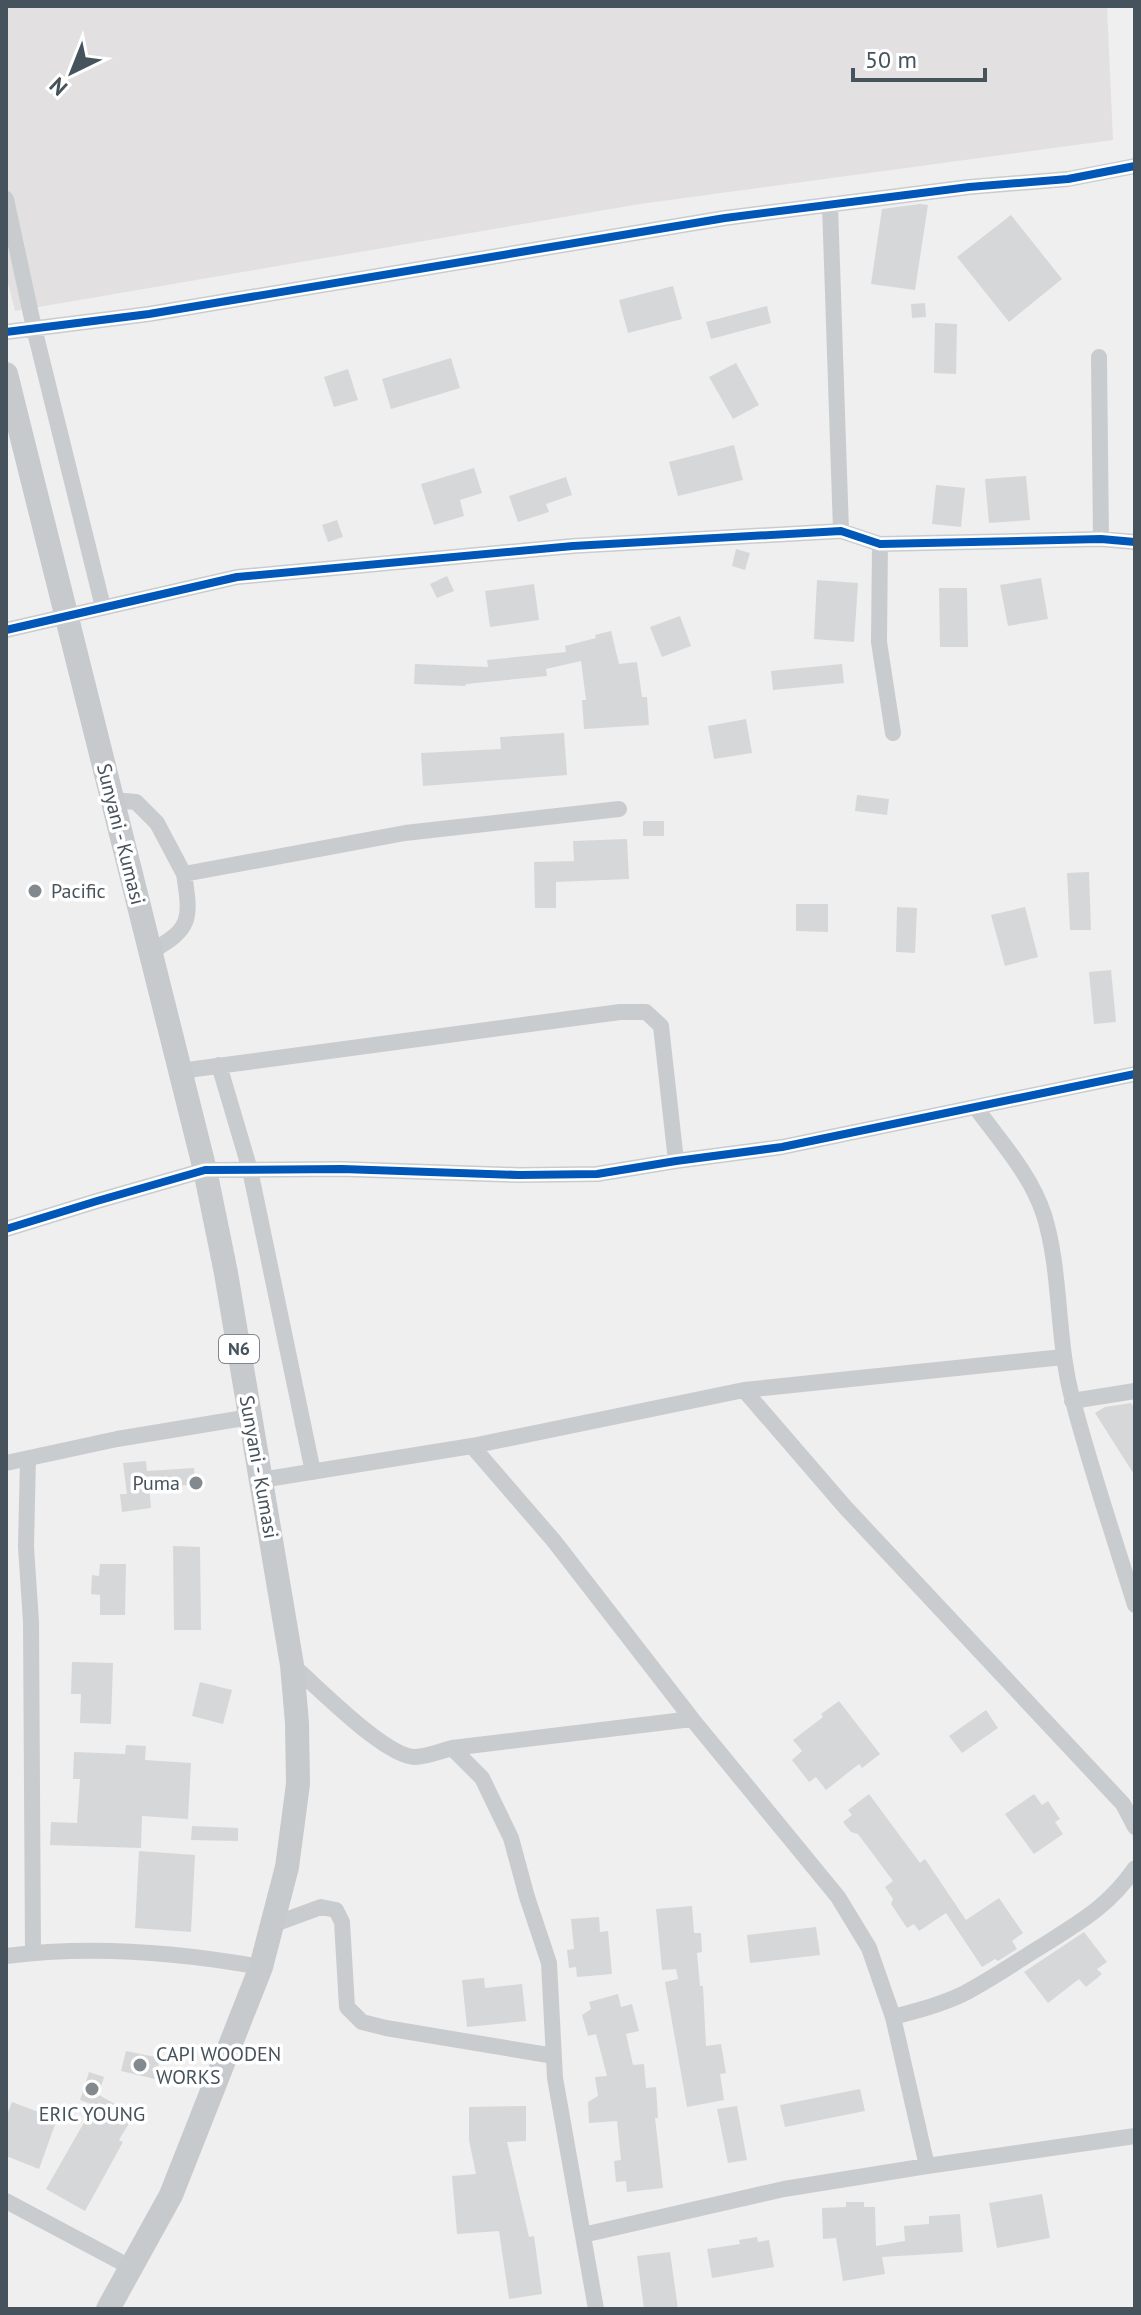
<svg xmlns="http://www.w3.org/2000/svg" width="1141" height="2315" viewBox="0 0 1141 2315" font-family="'PT Sans',sans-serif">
	<rect width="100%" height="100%" fill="#f0efef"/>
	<path fill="#e2e0e1" d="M6 6H1107L1113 140 640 204 15 311 6 274Z"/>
	<path fill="#d6d7d8" d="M920 204 928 205 915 290 871 284 882 209Z
		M1011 215 1062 279 1009 322 957 257Z
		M673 286 682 319 628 333 619 300Z
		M925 303 926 317 912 318 911 304Z
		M767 306 771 323 711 339 706 322Z
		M935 323 957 324 956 374 934 373Z
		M451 358 460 388 391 409 382 379Z
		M736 363 759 405 733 419 709 377Z
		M348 369 358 400 334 407 324 377Z
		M734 445 743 480 678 496 669 462Z
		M474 468 482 493 460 500 464 516 434 525 421 484Z
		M1026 476 1030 520 989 523 985 479Z
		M566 477 572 495 546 504 549 512 518 522 509 496Z
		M936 485 965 488 961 527 932 524Z
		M337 520 343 537 328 542 322 525Z
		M736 549 750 553 745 570 732 566Z
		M447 576 454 591 437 598 430 584Z
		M1041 578 1048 619 1008 626 1000 585Z
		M817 580 858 583 854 642 814 639Z
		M534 584 539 620 490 627 485 591Z
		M939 588H967L968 647H940Z
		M680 616 691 646 662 657 650 627Z
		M611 631 619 664 637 662 642 697H647L649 725 584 729 582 700H586L581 661 546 669 547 676 466 684 465 686 414 684 415 664 488 667 487 660 566 652 565 646 596 638 595 635Z
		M842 664 844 683 773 690 771 671Z
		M746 719 752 753 714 759 708 726Z
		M564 733 567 775 423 786 421 753 501 749 500 737Z
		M857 795 889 799 887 815 855 811Z
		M643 821H664V836H643Z
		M627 839 629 879 556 882V908H535L534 862 574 861 573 841Z
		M1089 872 1091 930H1070L1067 873Z
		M796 904H828V932L796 931Z
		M897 907 917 908 915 953 896 952Z
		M1025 907 1038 957 1005 966 991 915Z
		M1111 970 1116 1022 1094 1024 1089 972Z
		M1131 1403 1135 1409V1476L1095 1413 1105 1407Z
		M146 1461 147 1471 194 1468 195 1485 149 1486 151 1508 122 1512 120 1494H127L123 1463Z
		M173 1546 200 1547 201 1630H174Z
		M100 1564H126L125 1615H100V1595L91 1594 92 1575 99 1576Z
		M72 1662 113 1663 111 1724 80 1723 81 1694H71Z
		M200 1682 232 1690 223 1724 192 1716Z
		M839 1701 880 1754 862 1768 859 1764 826 1790 816 1777 809 1782 792 1760 802 1751 793 1740 823 1717 821 1714Z
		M986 1710 998 1728 962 1753 949 1736Z
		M126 1745 146 1746 145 1760 191 1763 188 1819 142 1816 141 1848 50 1845 51 1822 77 1823 80 1779H73L74 1752 125 1754Z
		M869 1794 920 1863 925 1859 966 1920 999 1898 1023 1933 1012 1941 1017 1949 998 1961 995 1959 982 1967 946 1913 919 1931 914 1924 907 1928 891 1904 893 1899 885 1887 893 1881 858 1834 851 1832 843 1822 852 1815 848 1810Z
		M1034 1794 1042 1805 1048 1801 1060 1819 1055 1822 1063 1834 1034 1854 1005 1814Z
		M192 1826 238 1828V1841L191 1840Z
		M139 1851 195 1855 191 1932 135 1928Z
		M692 1906 694 1933H701L702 1952 697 1953 700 1986H703L706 2046 721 2044 726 2073 720 2074 724 2100 687 2107 665 1982 678 1979 676 1969 662 1970 656 1909Z
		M599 1917 600 1932 608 1931 612 1974 577 1977 576 1967 569 1968 567 1950 574 1949 571 1919Z
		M816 1927 820 1955 750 1963 747 1935Z
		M1084 1932 1107 1962 1097 1969 1102 1974 1086 1987 1079 1979 1048 2003 1024 1972Z
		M484 1978 485 1988 522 1984 526 2021 467 2027 462 1980Z
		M618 1994 621 2007 632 2004 639 2031 626 2034 633 2065 644 2064 646 2088 656 2087 658 2118H655L663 2188 627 2192 626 2181 616 2182 614 2161 621 2160 617 2121 589 2123 588 2102 598 2096 595 2077 607 2076 596 2034 588 2036 582 2015 591 2009 589 2002Z
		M126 2051 160 2058 155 2079 121 2071Z
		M89 2072 104 2077 97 2099 99 2095 134 2115 119 2140 123 2142 85 2211 46 2189 94 2105 80 2100Z
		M860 2089 865 2111 785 2127 780 2105Z
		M12 2102 57 2119 39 2169 6 2156V2117Z
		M526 2106V2141L507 2142 529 2237 534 2236 542 2294 509 2299 499 2231 457 2234 452 2176 476 2174 469 2140V2107Z
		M737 2106 747 2160 728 2163 717 2109Z
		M1042 2194 1050 2238 997 2248 989 2203Z
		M846 2202H864V2207H875L876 2246 905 2241 904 2226 929 2224V2216L960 2214 963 2252 882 2257 885 2274 843 2281 836 2238 823 2239 822 2208 846 2207Z
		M757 2237 758 2242 769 2240 774 2267 712 2278 707 2249 740 2244 739 2240Z
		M670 2252 678 2309H644L637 2256Z"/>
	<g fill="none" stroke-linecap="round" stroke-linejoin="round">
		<path stroke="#c9ccce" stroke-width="16" d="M6 199 34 328 103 607
			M830 205 841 531
			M6 332 149 314 725 218 969 187 1068 179 1135 166
			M1099 357 1101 539
			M880 544 879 642 893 733
			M6 630 237 577 573 546 841 531 880 544 1101 539 1135 542
			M113 800 136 802 157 823 184 874
			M150 952C192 929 191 919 184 874L405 833 619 809
			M219 1065 250 1170 313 1472
			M180 1071 620 1012H646L661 1026 676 1161
			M976 1108C1001 1142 1031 1175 1044 1215 1062 1273 1056 1341 1073 1401 1091 1470 1114 1537 1135 1605
			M6 1229 97 1201 205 1170 342 1169 519 1175 597 1174 676 1161 782 1147 1135 1074
			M744 1390 845 1507 1123 1804 1135 1827
			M1072 1401 1135 1391
			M472 1446 554 1541 692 1719 838 1897 869 1948 893 2017 927 2166
			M28 1459 26 1547 31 1622 33 1952
			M6 1463 117 1439 250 1417
			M261 1480 472 1446 744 1390 1063 1357
			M292 1665C317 1686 385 1757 415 1757 427 1757 441 1751 452 1748L692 1719
			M452 1748 482 1778 511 1838 527 1897 549 1963 555 2078 596 2309
			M272 1925 321 1907 336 1910 342 1922 347 2007 362 2022 386 2028 554 2056
			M6 1956C90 1945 178 1952 261 1967
			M893 2017C916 2011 940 2005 963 1994 990 1980 1016 1962 1042 1946 1080 1922 1109 1906 1135 1868
			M6 2201 132 2268
			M583 2235 784 2189 927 2166 1135 2136"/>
		<path stroke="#c6cacc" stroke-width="24" d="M6 374 205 1170 226 1273 292 1665 297 1723 298 1784 287 1867 261 1967 171 2195 108 2309"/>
		<defs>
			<path id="cycleway" d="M6 332 149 314 725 218 969 187 1068 179 1135 166
				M6 630 237 577 573 546 841 531 880 544 1101 539 1135 542
				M6 1229 97 1201 205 1170 342 1169 519 1175 597 1174 676 1161 782 1147 1135 1074"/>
		</defs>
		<use href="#cycleway" stroke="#fff" stroke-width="13"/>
		<use href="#cycleway" stroke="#0057b8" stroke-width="8"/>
	</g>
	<g fill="#828a8f" stroke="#fff" stroke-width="3">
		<circle cx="35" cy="891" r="8"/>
		<circle cx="196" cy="1483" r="8"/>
		<circle cx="140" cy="2065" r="8"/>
		<circle cx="92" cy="2089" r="8"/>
	</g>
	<g text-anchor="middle" stroke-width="7" stroke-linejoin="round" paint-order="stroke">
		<rect fill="#fff" stroke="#7e878d" stroke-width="2" x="219" y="1335" width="40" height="28" rx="6"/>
		<g font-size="18" font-weight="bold" fill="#46535c">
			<text x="239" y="1355">N6</text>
		</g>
		<g font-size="20" fill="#46535c" stroke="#fff">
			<text transform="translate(121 834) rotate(76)" y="7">Sunyani - Kumasi</text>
			<text transform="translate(259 1467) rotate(80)" y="7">Sunyani - Kumasi</text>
		</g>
		<g font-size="20" fill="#46535c" stroke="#fff" text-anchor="start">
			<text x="51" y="898">Pacific</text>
			<text x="180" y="1490" text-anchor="end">Puma</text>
			<text x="156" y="2061">CAPI WOODEN<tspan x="156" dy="23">WORKS</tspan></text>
			<text x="92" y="2121" text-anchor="middle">ERIC YOUNG</text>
		</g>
	</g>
	<rect width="1141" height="2315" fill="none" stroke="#46535c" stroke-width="16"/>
	<g transform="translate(72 72) rotate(223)" stroke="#ffffff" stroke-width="6" paint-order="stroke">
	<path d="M0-6L14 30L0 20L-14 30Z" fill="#46535c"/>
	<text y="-12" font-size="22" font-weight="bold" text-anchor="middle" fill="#46535c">N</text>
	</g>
	<path d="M853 68v12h132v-12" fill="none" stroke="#46535c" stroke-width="4"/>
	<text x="865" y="68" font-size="24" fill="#46535c" stroke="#ffffff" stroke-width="6" paint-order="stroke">50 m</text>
</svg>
